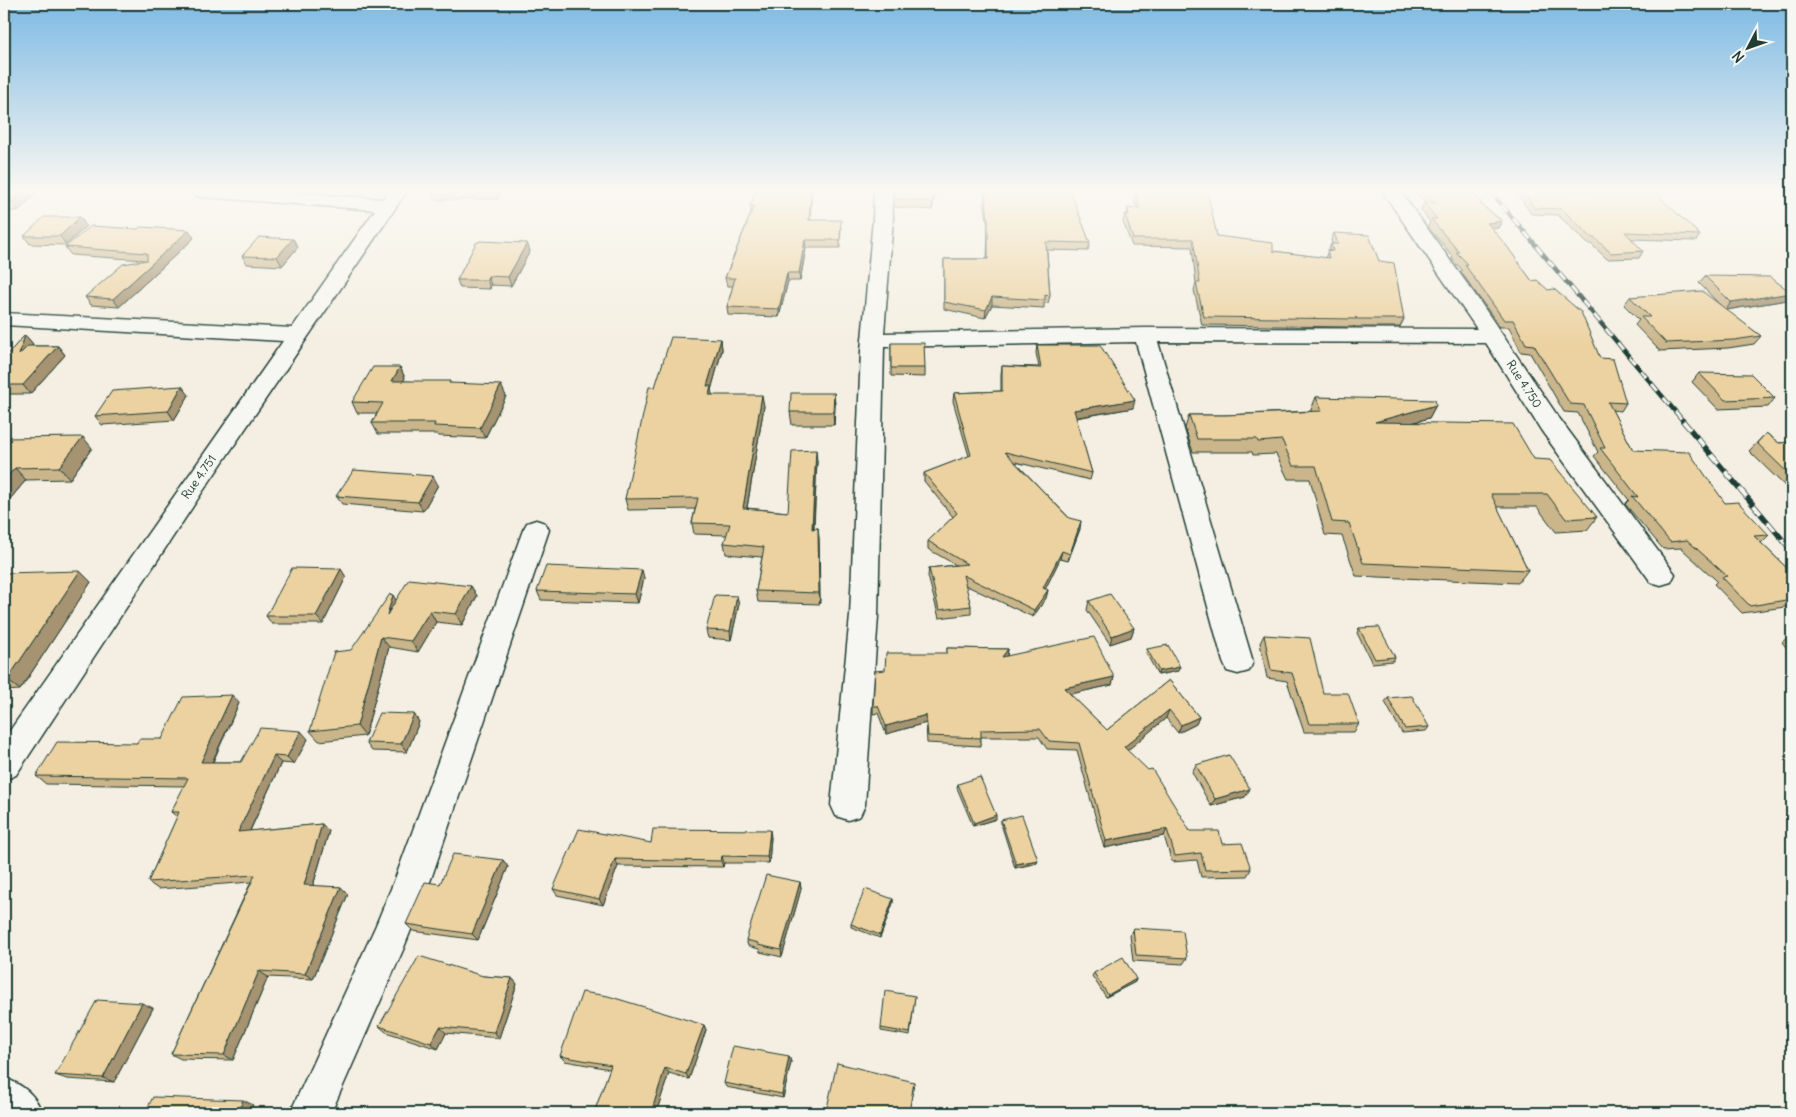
<svg xmlns="http://www.w3.org/2000/svg" width="1796" height="1117" viewBox="0 0 1796 1117" font-family="Delius,sans-serif">
	<rect width="100%" height="100%" fill="#f4efe2"/>
	<filter id="ink" filterUnits="userSpaceOnUse"><feTurbulence type="fractalNoise" baseFrequency=".02" numOctaves="2"/><feDisplacementMap in="SourceGraphic" scale="10" xChannelSelector="R" yChannelSelector="G"/><feConvolveMatrix kernelMatrix="1 2 1 2 8 2 1 2 1" color-interpolation-filters="sRGB"/></filter>
	<g filter="url(#ink)">
		<g fill="none" stroke-linecap="round" stroke-linejoin="round">
			<defs>
				<path id="street" d="M192 191H276L383 199 389 191H407L203 491 16 775 4 780V739L283 341 4 325V313L292 328 375 210 201 197 194 195Z
					M874 191H892L893 219 884 333 1145 328 1477 329 1382 191H1400L1476 296 1559 418 1675 574 1671 582 1661 585 1651 582 1541 430 1486 343 1158 342 1253 662 1249 671 1238 674 1227 671 1223 662 1136 342 884 347 878 616 865 805 860 816 848 820 836 816 831 805 850 616 861 351 873 219Z
					M536 520 545 523 549 530 431 879 403 950 331 1113H290L376 925 395 879 523 530 527 523Z
					M4 1078C22 1084 36 1095 42 1113H4Z"/>
			</defs>
			<use href="#street" stroke="#1f3d34" stroke-width="3"/>
			<use href="#street" fill="#f6f6f2" fill-rule="evenodd"/>
			<defs>
				<path id="rail-far1" d="M1490 191 1684 422"/>
				<path id="rail" d="M1683 421 1792 551"/>
			</defs>
			<use href="#rail-far1" stroke="#1f3d34" stroke-width="4.5"/>
			<use href="#rail" stroke="#1f3d34" stroke-width="5.5"/>
			<use href="#rail-far1" stroke="#f6f6f2" stroke-width="3" stroke-dasharray="9" stroke-linecap="butt"/>
			<use href="#rail" stroke="#f6f6f2" stroke-width="4" stroke-dasharray="11" stroke-linecap="butt"/>
		</g>
		<path fill="#cbb58a" stroke="#1f3d34" d="M4 191H39L18 211H4Z
			M435 191H501L498 199 435 200 432 195Z
			M756 191H812L810 220 841 228 840 248H806L800 281H788L779 317 728 315 727 307 733 286H727L725 278 751 213 750 206Z
			M936 191 932 210 894 207V199Z
			M1018 191H1070L1090 243 1088 251 1047 250 1050 296 1048 303H1044V308L992 305 985 318 944 309V259H987L988 226 984 200 985 192H1018Z
			M1133 191H1207L1217 236 1273 251 1325 258 1331 244H1332L1331 240 1334 233 1379 261 1404 319 1400 327H1355L1354 326 1353 327 1202 325 1194 290 1196 283 1192 247 1132 246 1123 222 1125 214 1127 215 1128 208 1136 209Z
			M1344 191H1358L1357 192Z
			M1414 191H1472L1482 204V205L1502 221 1498 228 1492 229 1532 281 1600 358 1626 403 1621 411 1612 410 1633 450 1725 503 1769 535 1761 543 1792 573V606L1742 613 1714 584 1717 581 1681 548 1663 549 1625 504 1629 500 1594 456 1598 452 1578 413 1564 412 1530 353 1521 352 1509 327H1500L1461 272 1462 270 1452 259 1453 257 1428 227 1430 222 1421 210 1424 203H1426Z
			M1516 191H1653L1700 235 1696 241 1631 239 1643 251 1639 258 1607 259 1591 244H1588L1558 215 1531 214Z
			M80 217 86 226 66 245 30 244 24 236Z
			M194 238 119 307 91 305 85 297 144 260 71 255 65 247Z
			M293 239 298 247 282 266 247 264 242 256Z
			M527 243 530 251 511 286 491 285 490 289 460 288 457 280Z
			M1705 276 1787 300 1726 310 1761 336 1754 344 1728 348 1660 351 1635 325 1639 320 1624 305 1630 297 1722 307 1699 283Z
			M25 335 33 344 32 346H58L65 355 30 394H4V358Z
			M721 339 722 350 711 390 712 395 764 406 747 508 788 512 817 461 814 528H818L819 539 820 604 758 602 756 591 762 557 726 554 724 543 727 535 694 534 692 523 695 509 628 510 625 499 655 387Z
			M891 343 925 368V377L891 376Z
			M1037 345 1133 408 1076 418 1092 473 1090 480 1015 462 1080 529 1068 561 1060 559 1045 589 1048 590 1046 598 1033 617 965 585 971 606V614L939 618 928 576 929 568 956 565 928 549V541L953 517 924 481V473L969 456 953 401 954 393 1001 391V374L1002 366 1039 367 1036 353Z
			M400 367 405 378 403 381 450 383 506 396 485 438 439 436 437 434H378L372 423 377 413H357L352 402Z
			M1699 373 1775 398 1768 407 1718 409 1692 382Z
			M834 393 835 406 834 425H792L790 412Z
			M189 395 174 420 102 425 95 416Z
			M1316 397 1436 405 1429 418 1412 423 1534 459 1597 517 1587 530 1556 532 1537 507H1497L1528 570 1518 583 1356 576 1342 536 1325 535 1310 479H1288L1276 454 1253 455 1252 452H1193L1185 428 1189 415H1225L1311 411V410Z
			M1766 433 1779 443 1792 442V493L1749 451Z
			M4 438 92 448 70 479 26 480 5 505H4Z
			M438 485 423 511 342 504 336 496Z
			M4 573 91 582 20 690 4 691Z
			M346 577 323 624H272L266 616Z
			M644 578 638 603 541 600 537 591Z
			M471 586 477 596 462 625 436 622 418 652 389 647 365 736 319 741 310 731 396 600Z
			M1089 601 1134 628 1131 637 1110 644 1087 610Z
			M739 604 731 640 708 638 706 630Z
			M1359 628 1395 657 1393 661 1372 663 1357 633Z
			M1792 634V655L1782 642Z
			M1264 635 1323 693 1359 724 1354 732H1304L1287 681 1267 678 1260 643Z
			M947 648 1008 649 1007 656 1114 677 1112 685 1070 694 1107 730 1169 680 1199 717 1196 724 1178 733 1166 718 1127 750 1190 831 1222 844 1251 869 1247 876 1201 877 1197 860 1172 862 1164 836 1104 848 1077 750 1047 749 1039 737H981L980 746 927 743 926 723 886 734 878 713 873 714V706L947 653Z
			M1147 649 1178 671 1158 675 1146 653Z
			M1388 698 1429 727 1426 731 1402 733 1385 702Z
			M239 703 213 762H241L308 739 294 764 281 763 250 831 322 824 329 831 313 886 341 887 348 894 313 979 268 977 233 1060 181 1059 171 1054 251 882 158 889 148 882 177 817 171 812 185 786 46 784 36 776 137 743 162 739Z
			M414 714 419 722 407 752 372 751 366 743Z
			M1196 765 1245 797 1211 806 1192 772Z
			M958 784 996 819 973 826 957 788Z
			M1001 820 1038 860 1037 863 1015 868 1001 824Z
			M771 837 769 863H724L723 867 618 866 603 905 557 895 553 889 651 843Z
			M503 860 508 867 478 940 413 931 406 924 440 884Z
			M800 882 801 889 782 957 760 952 759 949 748 946 746 940Z
			M893 899V903L880 938 851 927V924Z
			M1133 928 1187 958 1183 964 1133 961 1130 935Z
			M1094 973 1136 979 1135 982 1106 997 1092 976Z
			M483 976 512 978 517 984 499 1038 446 1033 438 1049 386 1032 379 1026Z
			M915 996 910 1036 881 1031V1028Z
			M153 1008 114 1082 67 1079 55 1075Z
			M704 1025 706 1030 689 1079 669 1073 656 1113H594L610 1069 565 1061 560 1056Z
			M789 1056 791 1062 783 1098 726 1087 724 1083Z
			M914 1082 909 1113H831L828 1112 827 1108Z"/>
		<path fill="#a59371" stroke="#1f3d34" d="M24 191H39L18 211 12 202Z
			M497 191H501L498 199 496 193Z
			M811 191H812L809 228V220Z
			M935 191H936L932 210V202Z
			M80 217 86 226 66 245 60 236Z
			M1502 221 1498 228 1483 231 1487 223Z
			M189 230 194 238 119 307 113 299Z
			M293 239 298 247 282 266 277 257Z
			M805 240 806 248 800 281 799 273Z
			M527 243 530 251 511 286 508 277Z
			M787 273 788 281 779 317V309Z
			M488 276 491 285 490 289 487 280Z
			M1792 293 1787 300 1726 310 1731 302Z
			M992 297V305L985 318 986 310Z
			M25 335 33 344 26 364 19 355Z
			M721 339 722 350 711 390 713 397 711 406 707 386Z
			M58 346 65 355 30 394 23 385Z
			M400 367 405 378 397 391 392 381Z
			M501 385 506 396 485 438 480 428Z
			M182 386 189 395 174 420 168 411Z
			M834 393 835 406 834 425 833 412Z
			M762 395 764 406 745 519 743 508Z
			M1135 400 1133 408 1073 418 1074 410Z
			M1436 405 1429 418 1368 435 1375 422Z
			M83 437 92 448 70 479 59 467Z
			M816 450 817 461 813 539 812 529Z
			M15 468 26 480 5 505 4 504V481Z
			M433 476 438 485 423 511 418 502Z
			M1081 521 1080 529 1068 561 1070 554Z
			M818 528 819 539 820 604 819 593Z
			M1062 551 1060 559 1042 596 1043 588Z
			M341 569 346 577 323 624 316 616Z
			M642 570 644 578 638 603 635 594Z
			M80 571 91 582 20 690 7 680Z
			M471 586 477 596 462 625 456 614Z
			M1048 590 1046 598 1033 617 1034 610Z
			M393 595 399 605 387 615Z
			M737 596 739 604 731 640 730 631Z
			M430 611 436 622 418 652 411 641Z
			M1134 628 1131 637 1110 644 1112 636Z
			M381 637 389 647 365 736 357 726Z
			M1008 649 1007 657H1002Z
			M1180 667 1178 671 1158 675 1159 671Z
			M1114 677 1112 685 1062 696 1064 688Z
			M232 695 239 703 209 769 201 762Z
			M1169 710 1166 718 1122 755 1124 747Z
			M414 714 419 722 407 752 401 744Z
			M926 715V723L886 734V726Z
			M1199 717 1196 724 1178 733 1181 725Z
			M301 731 308 739 294 764 287 757Z
			M274 756 281 763 246 839 238 832Z
			M1250 789 1245 797 1211 806 1215 799Z
			M996 815V819L973 826 974 823Z
			M322 824 329 831 311 892 304 885Z
			M1167 829 1164 836 1104 848 1106 841Z
			M770 830 771 837 769 863 767 857Z
			M722 856 724 863 723 867 721 861Z
			M615 859 618 866 603 905 599 899Z
			M503 860 508 867 478 940 472 934Z
			M1038 860 1037 863 1015 868 1016 864Z
			M800 882 801 889 782 957 781 950Z
			M341 887 348 894 313 979 305 974Z
			M893 899V903L880 938V935Z
			M259 971 268 977 233 1060 224 1055Z
			M512 978 517 984 499 1038 494 1032Z
			M1136 979 1135 982 1106 997 1108 995Z
			M142 1003 153 1008 114 1082 103 1078Z
			M704 1025 706 1030 689 1079 686 1074Z
			M440 1027 446 1033 438 1049 431 1043Z
			M789 1056 791 1062 783 1098 782 1094Z
			M665 1068 669 1073 656 1113H651Z
			M243 1100 253 1105 250 1113H238Z"/>
		<path fill="#ecd2a1" stroke="#1f3d34" d="M4 191H24L12 202H4Z
			M435 191H497L496 193 432 195Z
			M756 191H811L809 220H841L840 240H805L799 273H787L779 309 727 307 735 278H725L754 206H750Z
			M896 191H935L932 202 894 199Z
			M1020 191H1070L1090 243 1046 242 1050 296 1045 295V300L992 297 986 310 944 302V259H988V218L985 192H1021Z
			M1136 191H1207L1217 236 1273 243V251L1329 258 1327 250 1333 251 1331 244H1338L1334 233 1369 235 1379 261 1394 263 1404 319H1358L1355 317 1357 319 1204 317 1196 283H1200L1193 239H1133L1125 214 1129 215 1128 208 1139 209Z
			M1424 191H1472L1482 204H1480L1502 221 1487 223 1506 245 1532 281 1537 280 1548 290 1554 289 1581 312 1600 358 1613 359 1626 403 1608 402 1633 450 1689 452 1725 503 1738 502 1769 535 1754 536 1792 573V599L1750 606 1722 577 1727 576 1687 540 1670 542 1632 496 1638 497 1600 448H1605L1584 405 1570 404 1534 345 1526 344 1513 320H1504L1465 265 1468 264 1456 252H1459L1431 219H1437L1424 203H1436Z
			M1523 191H1653L1700 235 1625 232 1643 251 1611 253 1595 238H1592L1562 209 1534 208Z
			M44 217H80L60 236H24Z
			M91 226 138 229 141 227 189 230 113 299 85 297 123 264 147 260V253L65 247Z
			M259 237 293 239 277 257 242 256Z
			M480 241 527 243 508 277 488 276 487 280H457L476 243Z
			M1705 276 1770 277 1792 293 1731 302Z
			M1702 291 1761 336 1734 340 1666 343 1641 317H1650L1630 297Z
			M25 335 19 355 28 346H58L23 385H4V358Z
			M671 337 721 339 707 386H711L709 395H762L743 508 788 512 792 451 816 450 812 529 818 528 819 593 756 591 764 547 724 543 730 524 692 523 698 498 625 499 649 387H655Z
			M891 343H924L925 368H891Z
			M1037 345H1100L1135 400 1074 410 1092 473 1005 452 1069 518 1081 521 1070 554 1062 551 1043 588 1048 590 1034 610 963 575 971 606 939 610 929 568 967 564 928 541 957 513 924 473 971 455 954 393 1002 391V366L1041 368Z
			M373 367H400L392 381H450L449 383 501 385 480 428 434 426 435 423H372L383 403 352 402Z
			M1699 373 1751 374 1775 398 1725 400Z
			M182 386 168 411 95 416 112 391Z
			M791 393H834L833 412H790Z
			M1316 397 1435 400 1436 405 1375 422 1513 424 1534 459 1550 460 1597 517 1566 519 1547 494H1491L1528 570 1363 563 1349 523 1332 522 1316 466H1293L1282 440 1258 442 1257 439H1197L1189 415H1225L1322 411Z
			M1766 433 1779 443 1792 442V477L1757 443Z
			M83 437 59 467 15 468 4 481V438Z
			M354 470 433 476 418 502 336 496Z
			M546 566 642 570 635 594 537 591Z
			M292 568 341 569 316 616H266Z
			M80 571 7 680H4V573Z
			M409 579 471 586 456 614 430 611 411 641 381 637 357 726 310 731 334 652 351 650 390 594 393 595 387 615Z
			M1110 594 1134 628 1112 636 1089 601Z
			M715 595 737 596 730 631 706 630Z
			M1379 627 1395 657 1375 659 1359 628Z
			M1264 635 1310 638 1323 693H1348L1359 724H1309L1292 673 1271 670Z
			M1094 637 1114 677 1064 688 1107 730 1169 680 1199 717 1181 725 1169 710 1124 747 1148 770 1152 769 1190 831H1219L1222 844 1242 843 1251 869 1205 870 1201 853 1175 856 1167 829 1106 841 1079 743 1049 741 1040 729 981 730V738L928 736 926 715 886 726 878 706H873L875 671 885 670 886 653H947V648L1008 649 1002 657Z
			M1168 645 1180 667 1159 671 1147 649Z
			M232 695 201 762H241L260 728 301 731 287 757 274 756 238 832 322 824 304 885 341 887 305 974 259 971 224 1055 171 1054 255 875 148 882 179 812H171L188 778 36 776 57 742 137 743 139 739H162L183 697Z
			M1412 696 1429 727 1405 729 1388 698Z
			M379 713 414 714 401 744 366 743Z
			M1229 755 1250 789 1215 799 1196 765Z
			M980 777 996 815 974 823 958 784Z
			M1022 815 1038 860 1016 864 1001 820Z
			M579 829 651 843 653 829 770 830 767 857 722 856 721 861 615 859 599 899 553 889Z
			M453 854 503 860 472 934 406 924 425 882 440 884Z
			M766 875 800 882 781 950 758 945V943L746 940Z
			M865 889 893 899 880 935 851 924Z
			M1133 928 1183 931 1187 958 1136 955Z
			M419 956 483 976 512 978 494 1032 440 1027 431 1043 379 1026Z
			M1123 957 1136 979 1108 995 1094 973Z
			M885 991 915 996 910 1033 881 1028Z
			M582 992 608 996 704 1025 686 1074 665 1068 651 1113H594L611 1065 560 1056Z
			M97 1000 142 1003 103 1078 55 1075Z
			M733 1046 789 1056 782 1094 724 1083Z
			M837 1063 914 1082 909 1113H848L827 1108Z
			M153 1097 243 1100 238 1113H145Z"/>
	</g>
	<linearGradient id="sky" x2="0" y2="1"><stop stop-color="#7ebae4"/><stop offset="0.55" stop-color="#faf8f2"/><stop offset="1" stop-color="#faf8f2" stop-opacity="0"/></linearGradient>
	<rect width="1796" height="347" fill="url(#sky)"/>
	<g text-anchor="middle" stroke-width="4.5" stroke-linejoin="round" paint-order="stroke">
		<g font-size="12" fill="#1f3d34" stroke="#f6f6f2">
			<text transform="translate(1524 384) rotate(57)" y="4">Rue 4.750</text>
			<text transform="translate(199 477) rotate(-55)" y="4">Rue 4.751</text>
		</g>
	</g>
	<rect width="1796" height="1117" fill="none" stroke="#f6f6f2" stroke-width="20"/>
	<rect x="10" y="10" width="1776" height="1097" fill="none" stroke="#1f3d34" stroke-width="2" filter="url(#ink)"/>
	<g transform="translate(1748 48) rotate(229)" stroke="#f6f6f2" stroke-width="4" paint-order="stroke">
	<path d="M0-4L9 19L0 12L-9 19Z" fill="#1f3d34"/>
	<text y="-8" font-size="14" font-weight="bold" text-anchor="middle" fill="#1f3d34">N</text>
	</g>
</svg>
